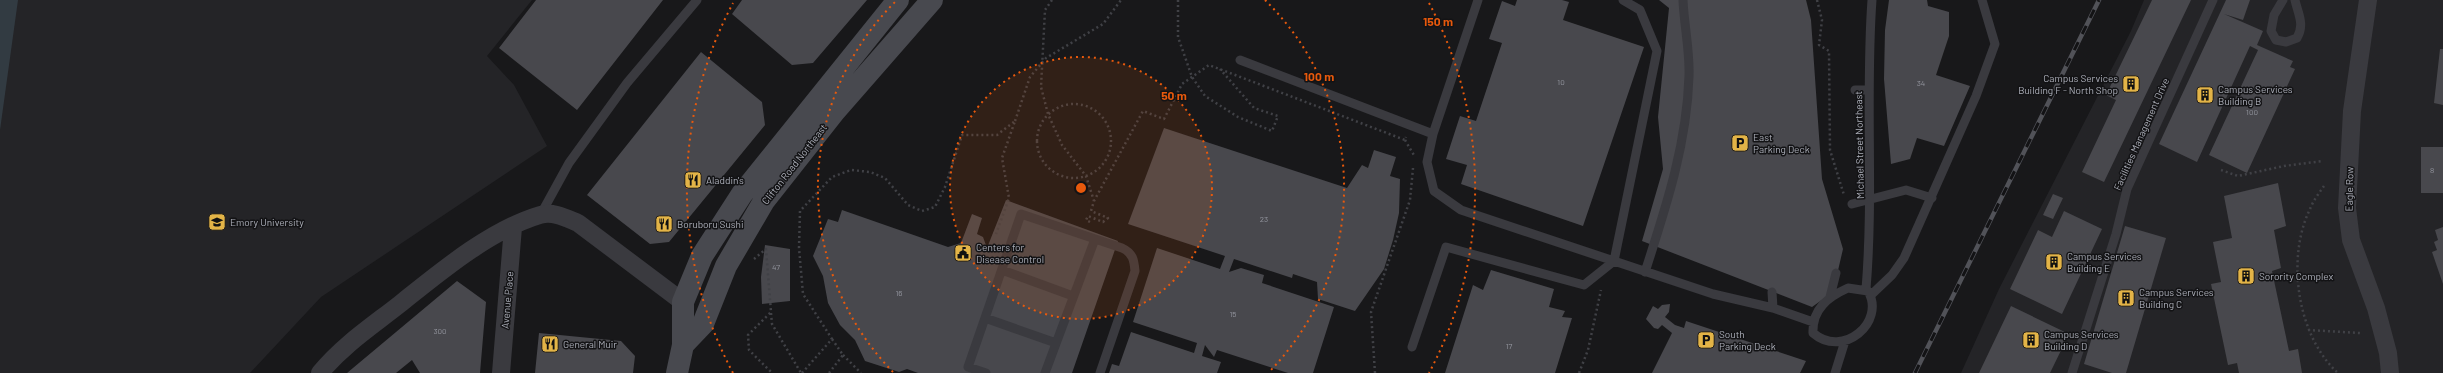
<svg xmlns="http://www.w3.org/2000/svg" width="2443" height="373" viewBox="0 0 2443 373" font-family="Barlow,sans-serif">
	<rect width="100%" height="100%" fill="#18181a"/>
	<path fill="#242427" d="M4 0H532L487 56 514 85 547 146 321 297 250 373H0V19Z
		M2144 0H2443V373H1961L1999 289 2131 31Z"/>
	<path fill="#323b42" d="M0 0H18L0 130Z"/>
	<path fill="#48484d" d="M536 0H663L577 110 499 48Z
		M742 0H867L813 63 792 65 732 14Z
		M1517 0H1562L1569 2 1563 20 1644 47 1583 226 1461 184 1467 165 1446 159 1460 116 1476 121 1502 43 1489 39 1502 1 1515 6Z
		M1659 0H1806L1811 20 1822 179 1843 249 1833 292 1812 307 1642 241 1663 169 1658 117 1669 8Z
		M1889 0H1927L1928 6 1949 12V36L1936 75 1970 86 1944 146 1917 138 1910 159 1891 164 1884 79 1885 30Z
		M2152 0H2191L2104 182 2082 172 2116 100 2106 95Z
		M2226 0H2250L2243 20 2224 14 2263 31 2257 45 2293 61 2290 67 2295 69 2247 173 2209 155 2258 50 2250 46 2197 162 2159 144Z
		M2440 49H2443V105L2434 103Z
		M701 52 762 102 765 125 669 242 650 244 587 195Z
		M1164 128 1347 188 1362 165 1368 168 1374 150 1396 157 1390 176 1400 179 1399 213 1393 240 1384 269 1355 311 1318 299 1317 282 1293 274 1292 278 1234 259 1229 272 1241 268 1264 275 1262 283 1334 307 1313 373H1288L1217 350 1214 357 1205 345 1202 356 1221 362 1217 373H1109L1112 364 1119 366 1131 332 1194 353 1197 343 1133 322 1157 248 1220 269 1225 256 1128 224Z
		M2421 147H2443V193H2421Z
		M2278 183 2286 226 2274 230 2281 268 2272 271 2289 351 2298 349 2302 373H2239L2237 363 2228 365 2211 284 2221 282 2213 242 2232 238 2224 196Z
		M2053 194 2063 198 2053 219 2043 215Z
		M1006 200 1118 241 1072 373H918L907 369 899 372 865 361 855 340 840 325 828 303 823 276 813 256 828 219 838 222 842 210 948 247 961 243 972 214 982 218 977 234 983 237 987 248Z
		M2064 211 2102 229 2062 314 2010 289 2038 230 2052 237Z
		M2125 226 2166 238 2126 373H2112L2084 364Z
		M2443 227V284L2432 252 2437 250 2434 242 2438 240 2435 230Z
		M765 245 790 249V301L762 304 761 277Z
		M1491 270 1554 289 1549 307 1565 311 1562 317 1572 318 1555 373H1445L1473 285 1483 290Z
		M457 281 486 302 480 373H420L412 360 396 373H347Z
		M1670 304 1669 312 1665 317 1675 325 1684 328 1686 321 1806 361 1800 373H1652L1672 333 1662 325 1658 329 1654 328 1646 319 1653 306 1658 309 1662 305Z
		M2011 306 2069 334 2050 373H1979Z
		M539 333 621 341 635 356 633 373H535Z"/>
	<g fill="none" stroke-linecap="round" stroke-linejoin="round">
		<path stroke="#404146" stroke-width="2.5" stroke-dasharray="2 3" stroke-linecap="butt" d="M1052 0 1045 10 1041 87 1048 114 1062 145 1086 176 1094 201
			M1178 0V37L1192 77 1205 96 1238 117 1272 131 1278 116 1254 108 1220 69
			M1817 0 1822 20 1819 45 1829 51 1830 150 1844 195
			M1037 141a37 37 0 1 1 74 0a37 37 0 1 1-74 0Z
			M1015 121 1030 77 1046 58 1103 24 1121 0
			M1405 140 1415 157
			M2221 170 2238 176 2284 166 2323 161
			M2324 186C2319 193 2313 201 2310 209 2286 258 2297 336 2338 373
			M1090 222 1086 220 1088 216 1103 222 1108 218 1091 211 1094 201 1143 111 1164 119 1182 84 1209 65 1405 140 1406 137
			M754 259 766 249 771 312 748 335 749 350 772 373
			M771 313 772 324 801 373
			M2308 330 2360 333
			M843 355 861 373
			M802 373 832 339 803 294 799 248 800 211 832 177 851 170 870 172 885 178 908 205 922 211 935 207 945 187 962 135H997L1015 121 1002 158 1009 198 996 234
			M829 373 843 355 832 339
			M1375 373 1371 312 1410 200 1413 168
			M1579 373 1588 350 1601 290"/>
		<path stroke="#3a3a3f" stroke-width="9" d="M1478 0 1433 134 1427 162 1434 191 1461 210 1713 294 1773 308 1813 322
			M2283 0 2274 15 2271 31 2276 40 2286 42 2297 38C2305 24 2298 14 2295 0
			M1240 60 1433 134
			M1855 90H1869
			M1852 204 1906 190 1932 198
			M541 214 569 163 627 83 697 0
			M1002 270 1073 296
			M1645 272C1666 207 1687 144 1689 76 1690 51 1684 25 1683 0
			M1848 288 1868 291C1886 322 1843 359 1813 333 1812 309 1828 297 1848 288Z
			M1866 289C1874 193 1865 96 1872 0
			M1772 292 1773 308
			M1871 295 1892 275 1904 258 1976 96 1995 44 1982 0
			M1830 297 1836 273
			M985 318 1056 343
			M1412 347 1446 247 1584 285 1614 261 1657 51 1640 10 1623 0
			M986 373 968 367 1021 214 1122 248C1133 253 1134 260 1135 271L1100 373
			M1045 373 1095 239
			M1835 373 1845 341
			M2072 373 2116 234 2127 189 2213 0"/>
		<path stroke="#3a3a3f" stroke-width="18" d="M2368 0 2352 111 2347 208 2351 240 2376 308 2388 353 2390 373
			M320 373C343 345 372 326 400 304 440 272 490 230 540 215 553 211 566 218 578 223L683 302
			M501 373 513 227"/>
		<path stroke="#48494f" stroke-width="22" d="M683 345 703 324 726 266 764 201 835 111 932 0
			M677 373 683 345V302L702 256 742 194 898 0"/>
		<defs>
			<path id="rail" d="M1915 373 2099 0"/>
		</defs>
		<use href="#rail" stroke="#515258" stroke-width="4.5"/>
		<use href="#rail" stroke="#131315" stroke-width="3" stroke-dasharray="9" stroke-linecap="butt"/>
	</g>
	<circle cx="1081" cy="188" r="131" fill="#e8590c" fill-opacity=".12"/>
	<g fill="none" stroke="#e8590c" stroke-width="2" stroke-dasharray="2 4">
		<circle cx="1081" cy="188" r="131"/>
		<path d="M893 372A263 263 0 0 1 897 0M1265 0A263 263 0 0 1 1269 372"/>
		<path d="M733 373A394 394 0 0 1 733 3M1429 3A394 394 0 0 1 1429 373"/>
	</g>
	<defs>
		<symbol id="building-square" viewBox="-11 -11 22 22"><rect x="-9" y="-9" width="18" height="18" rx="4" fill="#e3b447" stroke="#131315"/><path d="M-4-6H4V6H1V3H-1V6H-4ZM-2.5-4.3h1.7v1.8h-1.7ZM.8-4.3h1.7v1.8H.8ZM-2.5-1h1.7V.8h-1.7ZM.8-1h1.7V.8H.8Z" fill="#111"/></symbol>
		<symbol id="parking-square" viewBox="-11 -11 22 22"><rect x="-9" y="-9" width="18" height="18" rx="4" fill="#e3b447" stroke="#131315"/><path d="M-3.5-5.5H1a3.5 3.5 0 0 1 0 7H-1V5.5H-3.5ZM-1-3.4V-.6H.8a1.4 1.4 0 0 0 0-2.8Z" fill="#111"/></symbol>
		<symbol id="restaurant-square" viewBox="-11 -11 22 22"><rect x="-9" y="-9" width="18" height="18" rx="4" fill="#e3b447" stroke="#131315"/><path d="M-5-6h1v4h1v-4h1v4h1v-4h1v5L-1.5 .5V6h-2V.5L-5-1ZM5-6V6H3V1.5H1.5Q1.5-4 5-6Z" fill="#111"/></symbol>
		<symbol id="university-square" viewBox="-11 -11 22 22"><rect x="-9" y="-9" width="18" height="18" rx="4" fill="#e3b447" stroke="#131315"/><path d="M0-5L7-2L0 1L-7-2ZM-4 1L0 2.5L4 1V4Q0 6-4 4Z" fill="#111"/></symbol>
		<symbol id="civic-square" viewBox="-11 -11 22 22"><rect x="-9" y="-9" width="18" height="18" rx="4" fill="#e3b447" stroke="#131315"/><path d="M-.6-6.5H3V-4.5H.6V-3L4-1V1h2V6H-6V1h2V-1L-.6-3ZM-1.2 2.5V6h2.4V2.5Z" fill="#111"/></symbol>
	</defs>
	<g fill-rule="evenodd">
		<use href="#building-square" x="2121" y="74" width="20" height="20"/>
		<use href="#building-square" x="2195" y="85" width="20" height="20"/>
		<use href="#parking-square" x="1730" y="133" width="20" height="20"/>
		<use href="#restaurant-square" x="683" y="170" width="20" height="20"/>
		<use href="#university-square" x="207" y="212" width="20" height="20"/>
		<use href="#restaurant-square" x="654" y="214" width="20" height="20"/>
		<use href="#civic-square" x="953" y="243" width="20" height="20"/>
		<use href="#building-square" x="2044" y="252" width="20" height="20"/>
		<use href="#building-square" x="2236" y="266" width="20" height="20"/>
		<use href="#building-square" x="2116" y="288" width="20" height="20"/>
		<use href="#parking-square" x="1696" y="330" width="20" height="20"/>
		<use href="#building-square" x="2021" y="330" width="20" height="20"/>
		<use href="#restaurant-square" x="540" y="334" width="20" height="20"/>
	</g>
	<g text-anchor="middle" stroke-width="3" stroke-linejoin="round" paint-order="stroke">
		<g font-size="8" fill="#93959e">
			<text x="1561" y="85">10</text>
			<text x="1921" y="86">34</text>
			<text x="2252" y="115">100</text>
			<text x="2432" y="173">8</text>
			<text x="1264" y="222">23</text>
			<text x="776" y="270">47</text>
			<text x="899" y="296">16</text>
			<text x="1233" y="317">15</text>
			<text x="440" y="334">300</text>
			<text x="1509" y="349">17</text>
		</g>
		<g font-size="10" fill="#acafb9" stroke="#131315" text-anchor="start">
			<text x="2118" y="82" text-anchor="end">Campus Services<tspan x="2118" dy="12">Building F - North Shop</tspan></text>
			<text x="2218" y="93">Campus Services<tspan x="2218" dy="12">Building B</tspan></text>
			<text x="1753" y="141">East<tspan x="1753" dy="12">Parking Deck</tspan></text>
			<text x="706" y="184">Aladdin's</text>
			<text x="230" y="226">Emory University</text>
			<text x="677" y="228">Boruboru Sushi</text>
			<text x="976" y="251">Centers for<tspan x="976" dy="12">Disease Control</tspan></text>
			<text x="2067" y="260">Campus Services<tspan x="2067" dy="12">Building E</tspan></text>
			<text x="2259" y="280">Sorority Complex</text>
			<text x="2139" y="296">Campus Services<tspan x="2139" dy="12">Building C</tspan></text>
			<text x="1719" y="338">South<tspan x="1719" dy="12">Parking Deck</tspan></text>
			<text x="2044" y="338">Campus Services<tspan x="2044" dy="12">Building D</tspan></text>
			<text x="563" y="348">General Muir</text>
		</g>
		<g font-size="10" fill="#acafb9" stroke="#131315">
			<text transform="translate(2141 134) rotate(-66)" y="4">Facilities Management Drive</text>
			<text transform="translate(1859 145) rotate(-91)" y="4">Michael Street Northeast</text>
			<text transform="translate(794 164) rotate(-52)" y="4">Clifton Road Northeast</text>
			<text transform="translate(2349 189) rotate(-89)" y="4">Eagle Row</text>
			<text transform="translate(507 300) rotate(-85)" y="4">Avenue Place</text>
		</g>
	</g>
	<circle cx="1081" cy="188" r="6" fill="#e8590c" stroke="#131315" stroke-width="2"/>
	<g font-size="12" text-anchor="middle" font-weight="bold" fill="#e8590c" stroke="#131315" stroke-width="3" stroke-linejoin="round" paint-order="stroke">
		<text x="1438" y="26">150 m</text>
		<text x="1319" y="81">100 m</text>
		<text x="1174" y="100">50 m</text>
	</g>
</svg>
